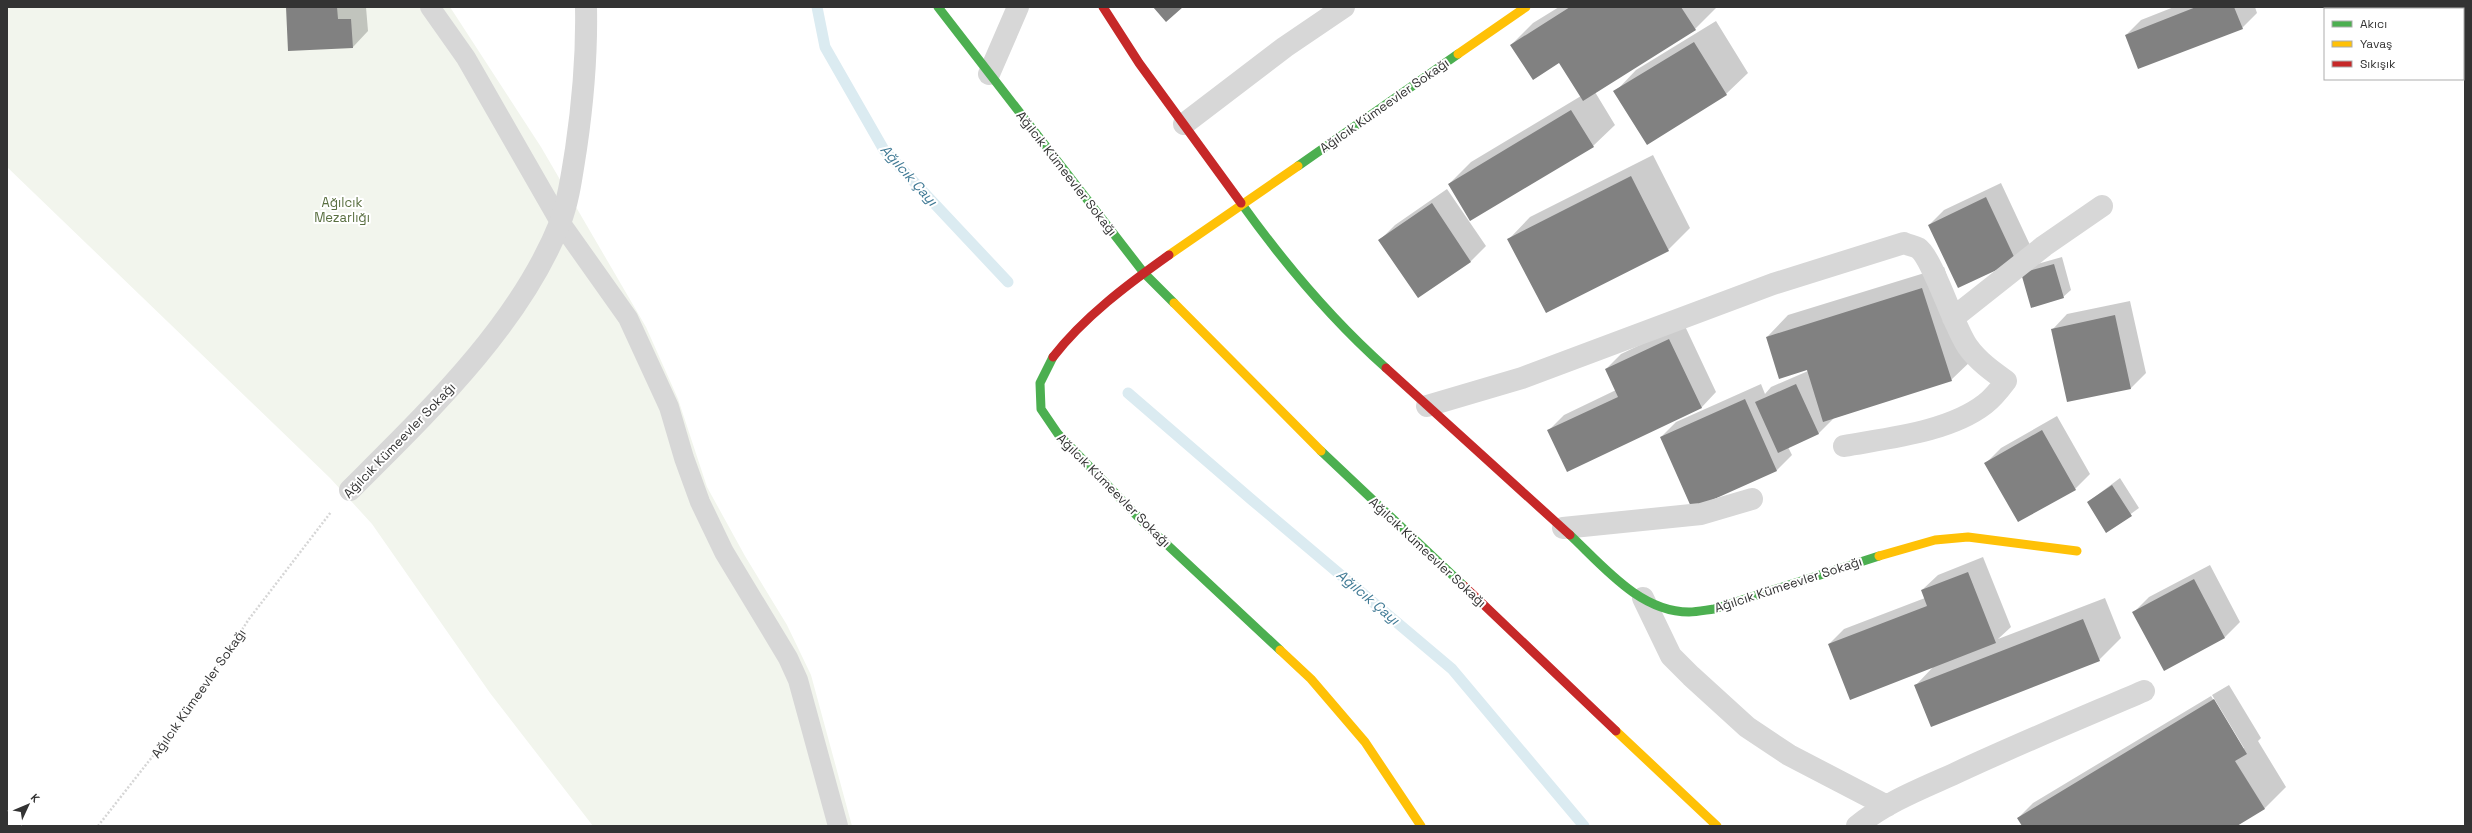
<svg xmlns="http://www.w3.org/2000/svg" width="2472" height="833" viewBox="0 0 2472 833" font-family="'Space Grotesk',sans-serif">
	<rect width="100%" height="100%" fill="#fff"/>
	<path fill="#f2f5ed" d="M7 7H450L541 147 646 327 678 399 707 487 745 556 787 625 811 675 852 826H593L490 693 372 524 330 478 7 167Z"/>
	<path fill="#0003" d="M287 7H366L368 31 353 47Z
		M1559 7H1717L1695 29 1595 92 1615 125 1593 146 1449 184 1471 162 1581 96 1560 62 1511 45 1533 23Z
		M2174 7H2255L2257 13 2242 28 2126 35 2141 20Z
		M1716 21 1748 73 1726 94 1615 92 1636 70Z
		M1653 155 1690 228 1668 250 1546 312 1509 239 1530 217Z
		M2001 183 2030 245 2015 260 1929 225 1944 210Z
		M1447 189 1486 246 1471 261 1418 296 1380 240 1395 225Z
		M2062 257 2071 290 2063 297 2031 306 2030 266Z
		M1944 267 1973 359 1951 380 1834 418 1819 433 1788 447 1792 455 1777 470 1692 508 1661 437 1676 422 1761 384 1765 394 1771 387 1808 371 1767 337 1788 315Z
		M2130 301 2146 373 2131 388 2068 401 2052 330 2067 314Z
		M1684 324 1716 392 1701 408 1549 430 1564 415 1616 390 1606 369 1621 354Z
		M2057 416 2090 474 2075 489 1986 463 2001 448Z
		M2120 478 2139 508 2107 531 2088 502Z
		M1983 557 2011 627 1998 639 2105 598 2121 638 2099 660 1916 685 1934 666 1829 644 1844 629 1925 598 1922 590 1938 575Z
		M2210 565 2240 622 2225 637 2164 669 2134 612 2149 597Z
		M2229 685 2261 738 2258 741 2286 787 2264 809 2235 826H2023L2018 818 2033 803 2211 696 2243 749 2244 748 2212 695Z"/>
	<g fill="none" stroke-linecap="round" stroke-linejoin="round">
		<path stroke="#dbebf1" stroke-width="11" d="M817 7 825 47 884 150 1008 282
			M1128 393 1252 500 1452 669 1584 826"/>
	</g>
	<path fill="#818181" d="M286 7H337L338 19H351L353 48 288 51Z
		M1153 7H1183L1166 22Z
		M1570 7H1681L1696 30 1583 101 1559 63 1533 80 1510 45Z
		M2196 7H2234L2243 29 2138 69 2125 35Z
		M1694 42 1727 95 1647 145 1613 91Z
		M1571 110 1594 147 1470 221 1448 184Z
		M1631 176 1669 251 1546 313 1507 239Z
		M1986 197 2016 261 1958 288 1928 225Z
		M1432 203 1471 262 1418 298 1378 240Z
		M2054 264 2064 298 2031 308 2021 273Z
		M1922 288 1952 381 1823 422 1807 370 1779 379 1766 337Z
		M2115 315 2131 389 2067 402 2051 329Z
		M1669 339 1702 408 1567 472 1547 430 1618 397 1605 369Z
		M1796 384 1819 434 1778 453 1755 402Z
		M1745 399 1777 471 1692 509 1660 437Z
		M2042 430 2076 490 2018 522 1984 463Z
		M2112 485 2132 516 2106 533 2087 502Z
		M1968 572 1996 643 1850 700 1828 644 1927 606 1921 590Z
		M2194 579 2225 638 2164 671 2132 612Z
		M2083 619 2100 661 1931 727 1914 685Z
		M2214 699 2247 754 2235 761 2265 809 2237 826H2022L2017 818Z"/>
	<g fill="none" stroke-linecap="round" stroke-linejoin="round">
		<path stroke="#d6d6d6" stroke-width="2.5" stroke-dasharray="2 2" stroke-linecap="butt" d="M98 826 192 706 249 619 331 512"/>
		<path stroke="#d7d7d7" stroke-width="20" d="M430 7 466 58 560 222 628 318 669 407 684 458 700 502 724 552 788 658 798 680 838 826"/>
		<path stroke="#d7d7d7" stroke-width="22" d="M989 74 1018 7
			M1184 124 1285 47 1344 7
			M1953 318 2044 246 2102 206
			M1427 406 1522 378 1773 284 1904 243C1908 245 1914 246 1918 248 1933 258 1953 326 1968 347 1978 361 1992 371 2006 381 2000 389 1993 398 1985 404 1949 432 1888 438 1844 446
			M350 490C427 413 519 326 560 223 569 200 572 173 576 149 583 101 587 55 586 7
			M1563 528 1701 514 1752 499
			M1643 598 1671 656 1691 676 1747 727 1789 755 1887 806
			M1857 826C1886 802 1923 788 1956 773 2018 744 2081 718 2144 691"/>
		<path stroke="#4caf50" stroke-width="9" d="M938 7 1144 273 1174 303
			M1298 166 1458 54
			M1241 203C1284 263 1331 319 1386 368
			M1053 357 1040 383 1041 409 1058 434 1145 524 1280 650
			M1321 451 1464 586
			M1570 535C1603 566 1640 612 1689 612 1697 612 1706 610 1714 609L1879 556"/>
		<path stroke="#ffc107" stroke-width="9" d="M1458 54 1526 7
			M1169 255 1298 166
			M1174 303 1321 451
			M1879 556 1935 540 1968 537 2077 551
			M1280 650 1311 679 1365 742 1421 826
			M1616 731 1717 826"/>
		<path stroke="#c62828" stroke-width="9" d="M1103 7 1139 63 1241 203
			M1053 357C1084 317 1128 284 1169 255
			M1386 368 1570 535
			M1464 586 1616 731"/>
	</g>
	<g text-anchor="middle" stroke-width="4" stroke-linejoin="round" paint-order="stroke">
		<g font-size="13" fill="#333" stroke="#fff">
			<text transform="translate(1384 105) rotate(-35)" y="5">Ağılcık Kümeevler Sokağı</text>
			<text transform="translate(1067 173) rotate(52)" y="5">Ağılcık Kümeevler Sokağı</text>
			<text transform="translate(399 440) rotate(-46)" y="5">Ağılcık Kümeevler Sokağı</text>
			<text transform="translate(1114 490) rotate(45)" y="5">Ağılcık Kümeevler Sokağı</text>
			<text transform="translate(1428 552) rotate(43)" y="5">Ağılcık Kümeevler Sokağı</text>
			<text transform="translate(1788 584) rotate(-18)" y="5">Ağılcık Kümeevler Sokağı</text>
			<text transform="translate(198 693) rotate(-55)" y="5">Ağılcık Kümeevler Sokağı</text>
		</g>
		<g font-size="13" fill="#596f40" stroke="#fff">
			<text x="342" y="207">Ağılcık<tspan x="342" dy="15">Mezarlığı</tspan></text>
		</g>
		<g font-size="14" font-style="italic" fill="#407a95" stroke="#fff">
			<text transform="translate(909 175) rotate(48)" y="5">Ağılcık Çayı</text>
			<text transform="translate(1368 597) rotate(40)" y="5">Ağılcık Çayı</text>
		</g>
	</g>
	<rect width="2472" height="833" fill="none" stroke="#333333" stroke-width="16"/>
	<rect x="2324" y="8" width="140" height="72" fill="#ffffff" stroke="#adadad"/>
	<rect x="2332" y="21" width="20" height="6" fill="#4caf50" stroke="#adadad"/>
	<text x="2360" y="28" font-size="12" fill="#333333">Akıcı</text>
	<rect x="2332" y="41" width="20" height="6" fill="#ffc107" stroke="#adadad"/>
	<text x="2360" y="48" font-size="12" fill="#333333">Yavaş</text>
	<rect x="2332" y="61" width="20" height="6" fill="#c62828" stroke="#adadad"/>
	<text x="2360" y="68" font-size="12" fill="#333333">Sıkışık</text>
	<g transform="translate(28 805) rotate(46)" stroke="#ffffff" stroke-width="3" paint-order="stroke">
	<path d="M0-3L7 15L0 10L-7 15Z" fill="#333333"/>
	<text y="-6" font-size="11" font-weight="bold" text-anchor="middle" fill="#333333">K</text>
	</g>
</svg>
